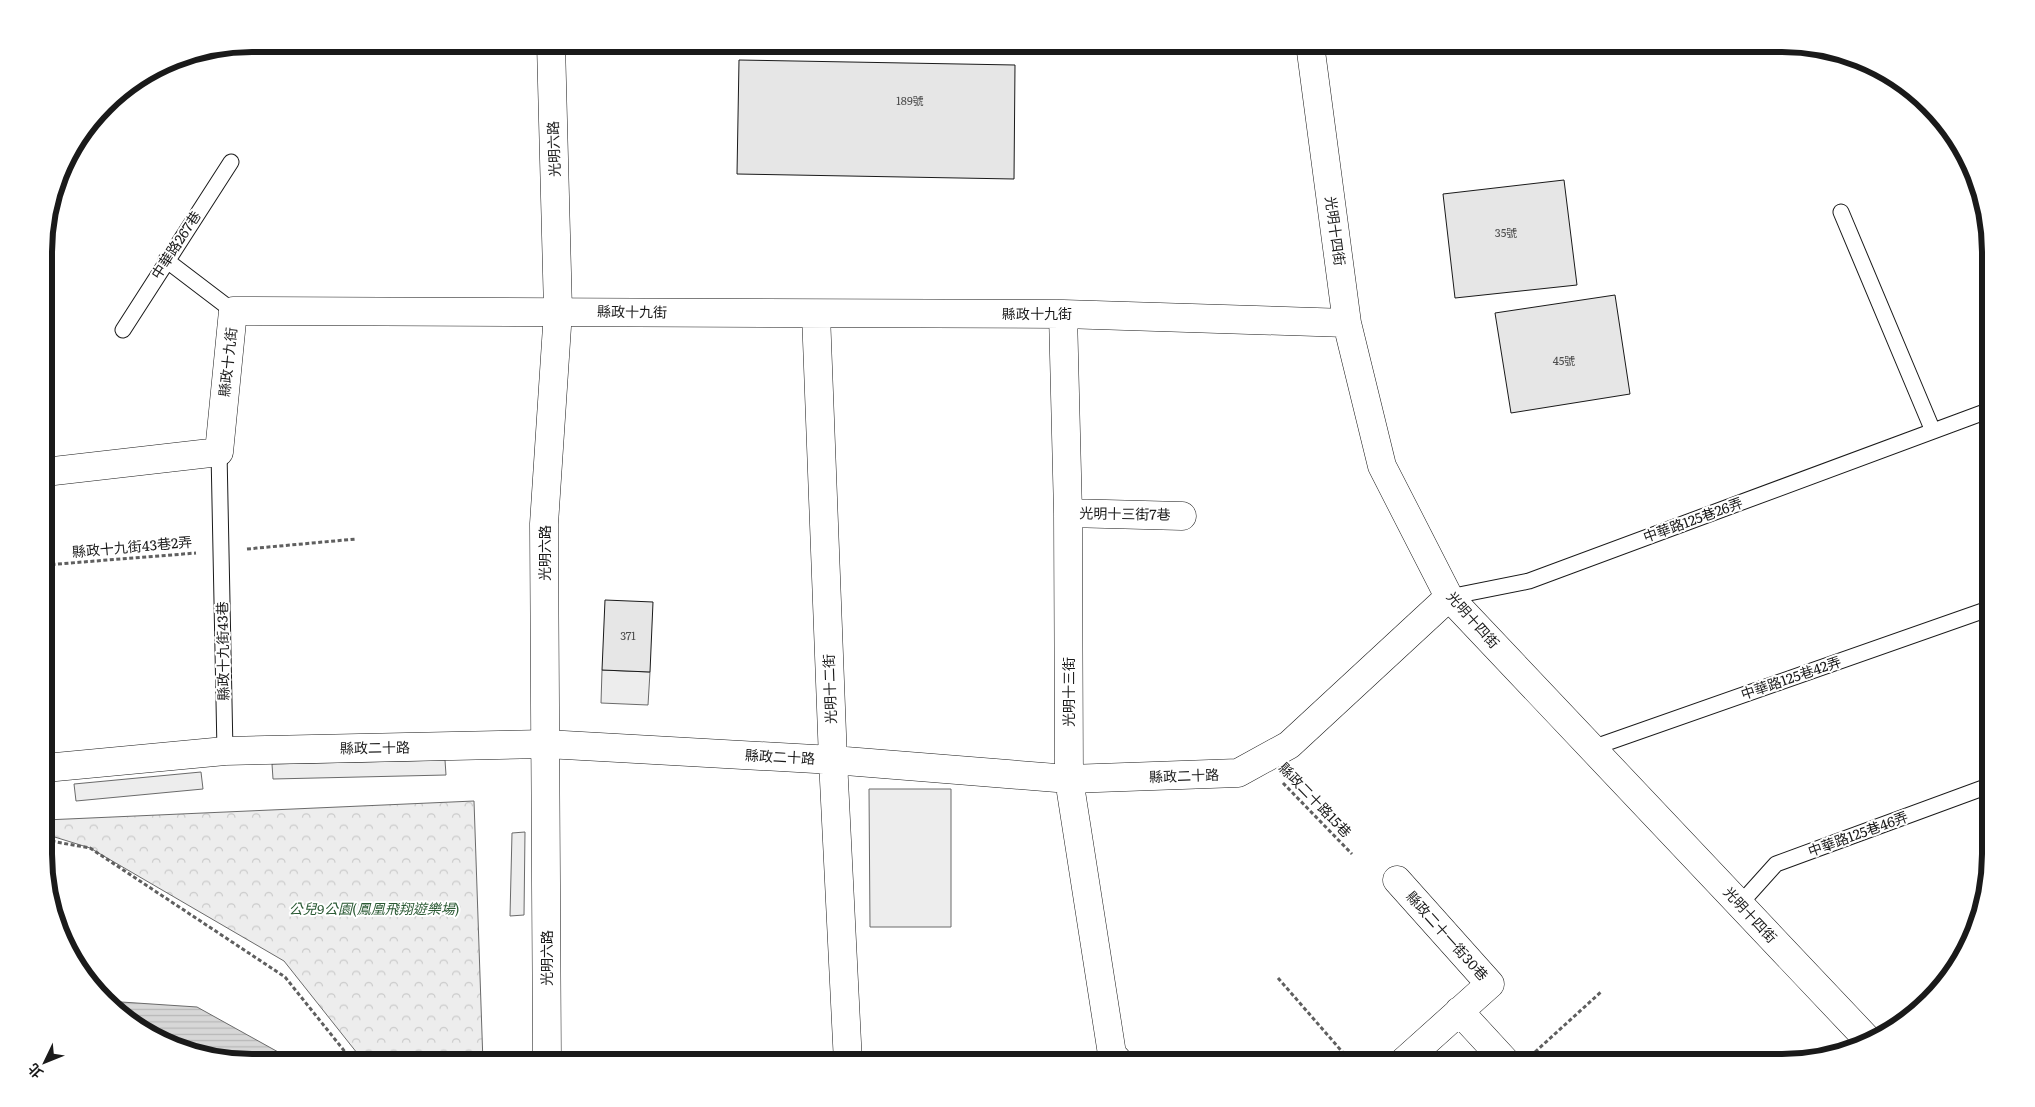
<svg xmlns="http://www.w3.org/2000/svg" width="2035" height="1107" viewBox="0 0 2035 1107" font-family="Literata,'Noto Sans TC',serif">
	<defs>
		<pattern id="park-crowns" width="20" height="18" patternUnits="userSpaceOnUse" patternTransform="scale(1.25)"><rect width="20" height="18" fill="#ededed"/><path d="M2 6a3 3 0 1 1 6 0M12 15a3 3 0 1 1 6 0" fill="none" stroke="#cbcbcb"/></pattern>
		<pattern id="water-rules" width="6" height="5" patternUnits="userSpaceOnUse" patternTransform="scale(1.25)"><rect width="6" height="5" fill="#d7d7d7"/><path d="M0 2.5h6" fill="none" stroke="#b8b8b8"/></pattern>
	</defs>
	<rect width="100%" height="100%" fill="#fff"/>
	<path fill="#ededed" stroke="#6a6a6a" d="M602 670 650 672 648 705 601 703Z
		M445 760 446 775 273 779 272 764Z
		M201 772 203 789 76 801 74 784Z
		M869 789H951V927H870Z
		M525 832 524 915 510 916 512 833Z"/>
	<path fill="url(#park-crowns)" stroke="#6a6a6a" d="M474 801 483 1063H365L284 961 90 848 45 834V820Z"/>
	<path fill="url(#water-rules)" stroke="#6a6a6a" d="M106 1001 197 1007 298 1063H253L160 1042 115 1012Z"/>
	<path fill="#e6e6e6" stroke="#1a1a1a" d="M739 60 1015 65 1014 179 737 174Z
		M1564 180 1577 285 1455 298 1443 194Z
		M1615 295 1630 394 1511 413 1495 313Z
		M605 600 653 602 650 672 602 670Z"/>
	<g fill="none" stroke-linecap="round" stroke-linejoin="round">
		<defs>
			<path id="lane" d="M1841 212 1933 431
				M166 260 233 311
				M123 330 231 162
				M219 452 225 751
				M1449 597 1529 581 1990 410
				M1592 748 1991 608
				M1740 904 1776 864 1991 785"/>
			<path id="street" d="M1310 44 1347 323 1382 466 1449 597 1870 1042
				M816 314 833 760 848 1063
				M1063 314 1068 513 1069 779 1112 1054 1120 1063
				M45 472 219 452 233 311 1063 314 1347 323
				M1068 513 1182 516
				M45 768 225 751 546 744 833 760 1069 779 1238 773 1289 745 1449 597
				M1397 880 1490 984 1402 1063
				M1459 1011 1507 1063"/>
			<path id="secondary" d="M547 1063 544 524 558 311 551 44"/>
		</defs>
		<use href="#lane" stroke="#1a1a1a" stroke-width="17"/>
		<use href="#street" stroke="#1a1a1a" stroke-width="29"/>
		<use href="#secondary" stroke="#1a1a1a" stroke-width="29"/>
		<path stroke="#5f5f5f" stroke-width="3" stroke-dasharray="4 2.5" stroke-linecap="butt" d="M247 549 356 539
			M45 565 196 553
			M1283 783 1352 854
			M45 840 90 848 285 977 354 1063
			M1278 978 1352 1063
			M1535 1052 1602 991"/>
		<use href="#lane" stroke="#fff" stroke-width="15"/>
		<use href="#street" stroke="#fff" stroke-width="28"/>
		<use href="#secondary" stroke="#fff" stroke-width="28"/>
	</g>
	<g text-anchor="middle" stroke-width="4" stroke-linejoin="round" paint-order="stroke">
		<g font-size="11" fill="#4d4d4d">
			<text x="910" y="105">189號</text>
			<text x="1506" y="237">35號</text>
			<text x="1564" y="365">45號</text>
			<text x="628" y="640">371</text>
		</g>
		<g font-size="14" fill="#1a1a1a" stroke="#fff">
			<text transform="translate(554 149) rotate(-92)" y="5">光明六路</text>
			<text transform="translate(1335 231) rotate(82)" y="5">光明十四街</text>
			<text transform="translate(176 245) rotate(-57)" y="5">中華路267巷</text>
			<text transform="translate(632 312) rotate(1)" y="5">縣政十九街</text>
			<text x="1037" y="319">縣政十九街</text>
			<text transform="translate(228 362) rotate(-84)" y="5">縣政十九街</text>
			<text transform="translate(1125 514) rotate(1)" y="5">光明十三街7巷</text>
			<text transform="translate(1693 520) rotate(-20)" y="5">中華路125巷26弄</text>
			<text transform="translate(132 547) rotate(-5)" y="5">縣政十九街43巷2弄</text>
			<text transform="translate(545 553) rotate(-90)" y="5">光明六路</text>
			<text transform="translate(1473 620) rotate(48)" y="5">光明十四街</text>
			<text transform="translate(223 651) rotate(-91)" y="5">縣政十九街43巷</text>
			<text transform="translate(1791 678) rotate(-19)" y="5">中華路125巷42弄</text>
			<text transform="translate(830 689) rotate(-92)" y="5">光明十二街</text>
			<text transform="translate(1069 692) rotate(-90)" y="5">光明十三街</text>
			<text transform="translate(375 748) rotate(-1)" y="5">縣政二十路</text>
			<text transform="translate(780 757) rotate(3)" y="5">縣政二十路</text>
			<text transform="translate(1184 776) rotate(-2)" y="5">縣政二十路</text>
			<text transform="translate(1315 800) rotate(46)" y="5">縣政二十路15巷</text>
			<text transform="translate(1858 834) rotate(-20)" y="5">中華路125巷46弄</text>
			<text transform="translate(1750 915) rotate(47)" y="5">光明十四街</text>
			<text transform="translate(1447 936) rotate(48)" y="5">縣政二十一街30巷</text>
			<text transform="translate(547 958) rotate(-90)" y="5">光明六路</text>
		</g>
		<g font-size="14" font-style="italic" fill="#2b5a34" stroke="#fff">
			<text x="374" y="914">公兒9公園(鳳凰飛翔遊樂場)</text>
		</g>
	</g>
	<path d="M0 0H2035V1107H0ZM252 52H1782A200 200 0 0 1 1982 252V854A200 200 0 0 1 1782 1054H252A200 200 0 0 1 52 854V252A200 200 0 0 1 252 52Z" fill="#fff" fill-rule="evenodd"/>
	<path fill="none" stroke="#1a1a1a" stroke-width="6" d="M252 52H1782A200 200 0 0 1 1982 252V854A200 200 0 0 1 1782 1054H252A200 200 0 0 1 52 854V252A200 200 0 0 1 252 52Z"/>
	<g transform="translate(45 1062) rotate(227)" stroke="#ffffff" stroke-width="4" paint-order="stroke">
	<path d="M0-4L9 19L0 12L-9 19Z" fill="#1a1a1a"/>
	<text y="-8" font-size="14" font-weight="bold" text-anchor="middle" fill="#1a1a1a">北</text>
	</g>
</svg>
